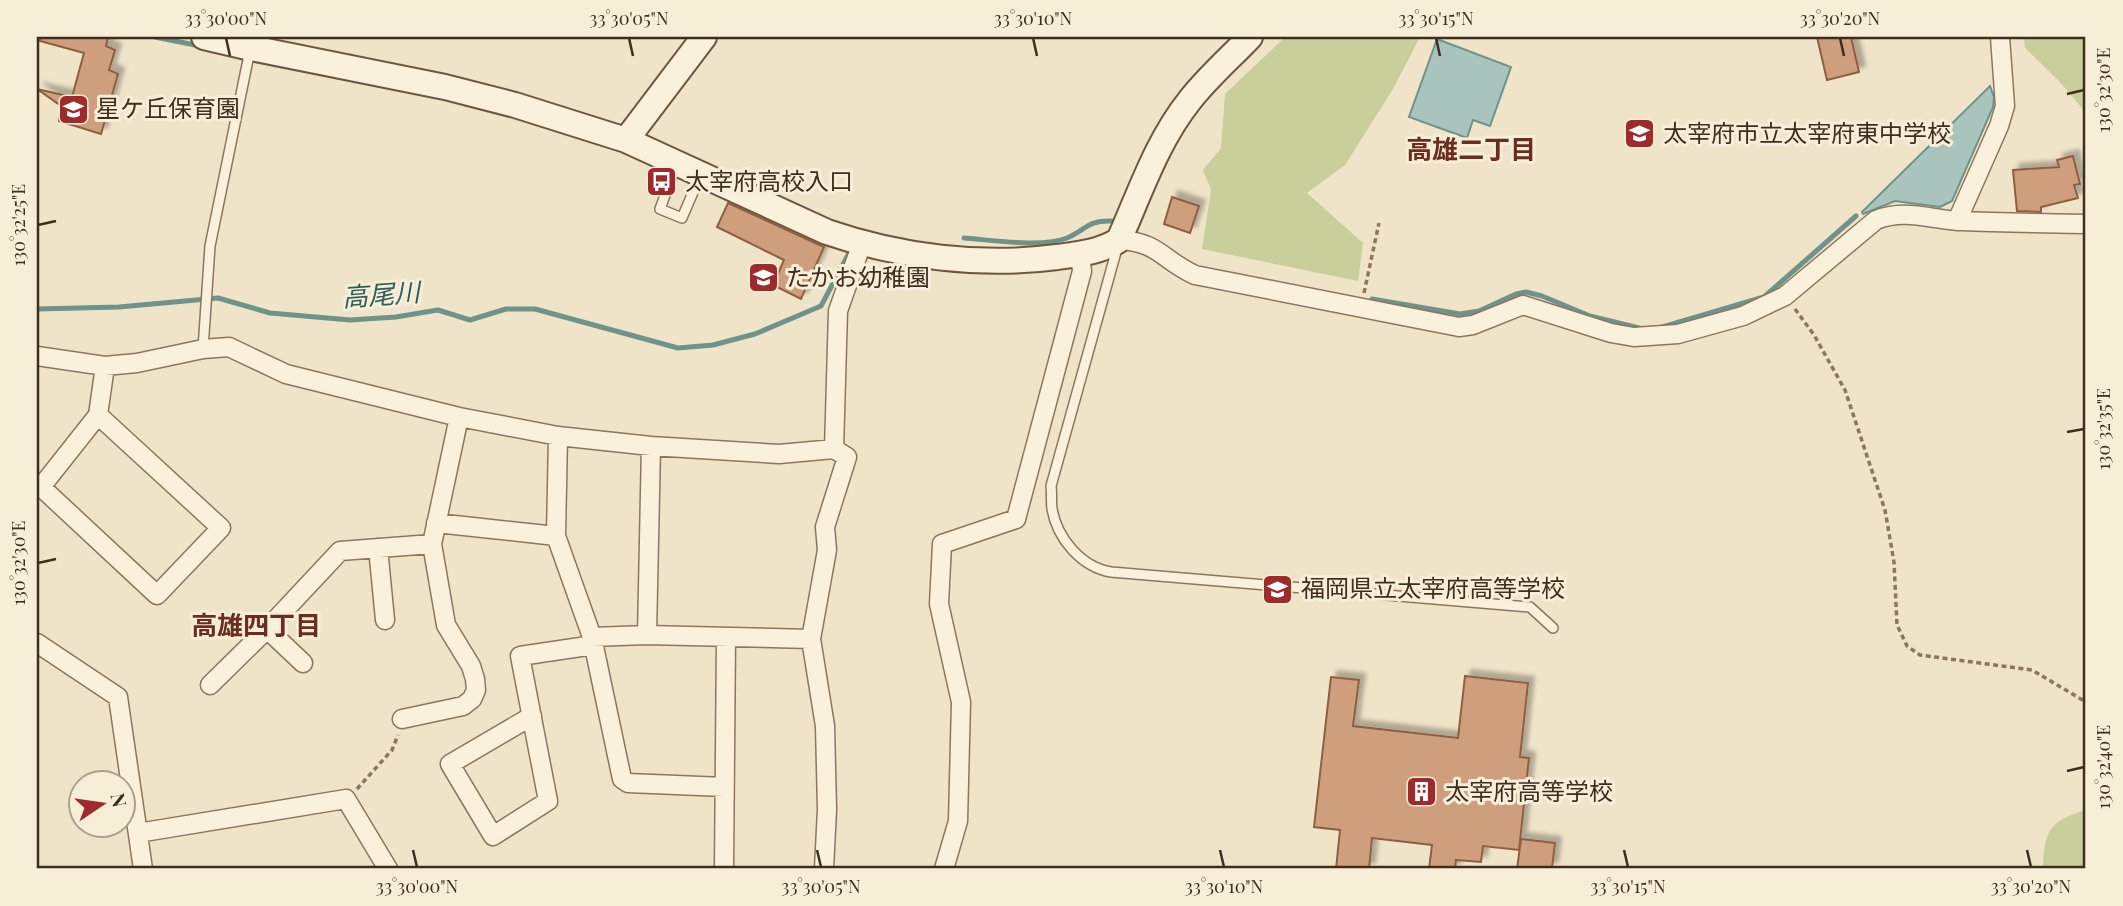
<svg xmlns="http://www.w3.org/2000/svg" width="2123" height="906" viewBox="0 0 2123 906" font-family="'Playfair Display','Noto Sans JP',serif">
	<defs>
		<filter id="shadow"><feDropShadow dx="6" dy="-6" stdDeviation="2" flood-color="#0004"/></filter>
	</defs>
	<rect width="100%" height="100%" fill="#f0e4c8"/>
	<path fill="#c9cf9b" d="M1285 37H1420L1393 89 1345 165 1307 193 1363 243 1358 281 1202 249 1211 190 1203 170 1221 148 1225 94Z
		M2024 37H2086V113L2060 82 2025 48Z
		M2086 810V869H2043C2044 832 2048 821 2086 810Z"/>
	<path fill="#a9c4bc" stroke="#6f938a" stroke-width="2" d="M1437 39 1511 67 1490 126 1473 120 1467 138 1409 117Z
		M1990 86 1994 97 1993 107 1952 201 1940 207 1895 201 1863 214 1862 212Z"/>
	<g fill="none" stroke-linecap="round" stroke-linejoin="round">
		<path stroke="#6f938a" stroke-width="5" d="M155 37 200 46
			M964 238C991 240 1042 248 1067 238 1086 230 1087 220 1112 221
			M1372 299 1460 314 1479 311 1516 294 1526 292 1542 296 1590 316 1643 329
			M37 309 119 307 218 298 270 313 350 320 396 317 438 310 470 320 506 309H535L678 348 713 345 755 334 821 306 850 251
			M1659 328 1764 297 1856 216"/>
	</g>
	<path fill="#cf9f7d" stroke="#8d5f41" stroke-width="2" filter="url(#shadow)" d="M40 37H108L106 46 115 50 109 70 118 74 101 134 59 121 61 106 37 89 72 97 84 53 40 41Z
		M1817 37H1851L1859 72 1827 80Z
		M2073 156 2080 184 2074 185 2078 198 2041 207V212L2017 211 2013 170 2059 167 2057 160Z
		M1172 197 1199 206 1190 233 1164 224Z
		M728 203 824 247 801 299 773 285 784 260 717 227Z
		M1465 676 1528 683 1520 757 1529 758 1519 850 1483 846 1481 862 1456 860 1455 869H1429L1432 845 1372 838 1369 869H1336L1340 830 1314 827 1331 677 1359 680 1353 726 1458 738Z
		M1521 839 1555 843 1552 868 1517 869Z"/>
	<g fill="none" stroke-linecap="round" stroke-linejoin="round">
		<defs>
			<path id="lane" d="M676 165 660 209 682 218 700 176
				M1118 245 1051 486C1052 493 1051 501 1052 509 1057 538 1081 567 1111 572L1530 607 1553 628
				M203 349 210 246 250 50"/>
			<path id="street" d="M1957 221 1999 126 2005 106 2000 37
				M1119 240C1159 242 1162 260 1195 275L1459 327 1473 325 1523 305 1611 333 1634 337 1678 334 1743 316 1785 296 1876 220C1905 208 1932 220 1961 221 2003 223 2045 223 2086 224
				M37 356 105 366 137 363 203 349 229 347 286 374 459 417 558 436 651 446 779 454 834 449 838 311 862 243
				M98 415 221 528 157 595 41 487 98 415 105 366
				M558 436 556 536 592 637 622 779 628 783 724 787
				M436 523 556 536
				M378 548 385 620
				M267 629 303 663
				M647 635 651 446
				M592 637 647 635 811 639 825 726 827 809 824 869
				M811 639 827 550 825 527 847 457 834 449
				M37 643 118 697 143 869
				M210 685 267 629 340 551 432 544
				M532 716 450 764 493 836 548 801 520 656 594 645
				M402 719 463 706 472 699 476 690 475 679 471 666 446 625 432 544 459 417
				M138 833 346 799 388 869
				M724 869 726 637
				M944 869 958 821 961 702 939 604 942 544 1016 519 1082 271 1080 254"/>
			<path id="secondary" d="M204 37 251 48 445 87 515 105 626 140 827 232C900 257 981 267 1057 257 1078 254 1101 252 1119 240 1140 193 1157 141 1190 100 1208 77 1230 58 1250 37
				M626 140 704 37"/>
		</defs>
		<use href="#lane" stroke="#8d765c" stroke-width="12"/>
		<use href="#street" stroke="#8d765c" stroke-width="21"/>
		<use href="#secondary" stroke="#6f573f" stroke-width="28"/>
		<path stroke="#8d765c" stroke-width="3.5" stroke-dasharray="5 3.5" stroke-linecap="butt" d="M1364 293 1379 223
			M1795 309 1814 335 1845 390 1885 510 1894 562 1897 625 1907 646 1920 655 2032 670 2086 702
			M357 789 392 750 398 735"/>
		<use href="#lane" stroke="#faf1dc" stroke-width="9"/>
		<use href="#street" stroke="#faf1dc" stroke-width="18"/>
		<use href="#secondary" stroke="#faf1dc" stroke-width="24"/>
	</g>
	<path fill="none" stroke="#3d2e20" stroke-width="2.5" d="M226 38 230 56M629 38 633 56M1033 38 1037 56M1436 38 1440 56M1840 38 1844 56M2067 94 2084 90M38 225 56 221M2067 432 2084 429M38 563 56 559M2067 771 2084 767M413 850 417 867M817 850 821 867M1220 850 1224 867M1624 850 1628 867M2027 850 2031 867"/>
	<defs>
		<symbol id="school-square" viewBox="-11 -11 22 22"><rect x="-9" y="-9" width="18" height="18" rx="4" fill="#9e2a2b" stroke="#f7eed8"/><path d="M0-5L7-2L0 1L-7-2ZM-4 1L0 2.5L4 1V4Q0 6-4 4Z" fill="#fff"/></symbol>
		<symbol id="bus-square" viewBox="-11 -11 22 22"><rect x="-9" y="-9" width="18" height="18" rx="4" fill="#9e2a2b" stroke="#f7eed8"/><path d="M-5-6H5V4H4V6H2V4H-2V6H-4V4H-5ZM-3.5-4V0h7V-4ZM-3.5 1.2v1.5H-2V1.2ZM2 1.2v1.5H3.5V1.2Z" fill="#fff"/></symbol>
		<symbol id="building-square" viewBox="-11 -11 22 22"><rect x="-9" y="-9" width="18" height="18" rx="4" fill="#9e2a2b" stroke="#f7eed8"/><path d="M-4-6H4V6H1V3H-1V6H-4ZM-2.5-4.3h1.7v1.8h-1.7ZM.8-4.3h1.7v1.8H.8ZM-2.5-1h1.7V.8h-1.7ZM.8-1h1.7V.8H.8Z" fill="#fff"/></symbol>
	</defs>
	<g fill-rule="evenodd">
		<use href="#school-square" x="56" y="92" width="35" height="35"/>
		<use href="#school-square" x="1622" y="116" width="35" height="35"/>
		<use href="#bus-square" x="644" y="164" width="35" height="35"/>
		<use href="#school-square" x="746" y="260" width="35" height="35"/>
		<use href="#school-square" x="1260" y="572" width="35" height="35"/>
		<use href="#building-square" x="1404" y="774" width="35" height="35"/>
	</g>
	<g text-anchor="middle" stroke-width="6" stroke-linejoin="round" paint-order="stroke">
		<g font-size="24" fill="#3d2e20" stroke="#f7eed8" text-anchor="start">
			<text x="96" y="117">星ケ丘保育園</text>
			<text x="1663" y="142">太宰府市立太宰府東中学校</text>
			<text x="685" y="190">太宰府高校入口</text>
			<text x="786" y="286">たかお幼稚園</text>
			<text x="1301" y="597">福岡県立太宰府高等学校</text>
			<text x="1445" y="800">太宰府高等学校</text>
		</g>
		<g font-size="26" font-weight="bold" fill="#6b2e1e" stroke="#f7eed8">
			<text x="1471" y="159">高雄二丁目</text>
			<text x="256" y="635">高雄四丁目</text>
		</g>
		<g font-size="26" font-style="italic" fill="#2f5d5a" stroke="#f7eed8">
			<text transform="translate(381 295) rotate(-4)" y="9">高尾川</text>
		</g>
	</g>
	<rect width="2123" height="906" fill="none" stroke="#f7eed8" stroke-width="77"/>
	<g transform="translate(102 804) rotate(77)"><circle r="33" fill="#f7eed8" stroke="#ada18e" stroke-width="2"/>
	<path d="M0-5L12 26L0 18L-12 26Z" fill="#9e2a2b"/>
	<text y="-10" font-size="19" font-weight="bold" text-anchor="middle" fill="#3d2e20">N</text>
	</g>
	<rect x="38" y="38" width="2046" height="829" fill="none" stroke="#3d2e20" stroke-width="2.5"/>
	<g font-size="18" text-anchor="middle" fill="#3d2e20">
		<text x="226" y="25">33°30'00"N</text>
		<text x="629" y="25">33°30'05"N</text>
		<text x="1033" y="25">33°30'10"N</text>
		<text x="1436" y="25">33°30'15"N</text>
		<text x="1840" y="25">33°30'20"N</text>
		<text transform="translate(2104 90) rotate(-90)" y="6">130°32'30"E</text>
		<text transform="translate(19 225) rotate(-90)" y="6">130°32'25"E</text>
		<text transform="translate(2104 429) rotate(-90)" y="6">130°32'35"E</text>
		<text transform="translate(19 563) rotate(-90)" y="6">130°32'30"E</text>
		<text transform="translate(2104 767) rotate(-90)" y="6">130°32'40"E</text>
		<text x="417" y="893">33°30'00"N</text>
		<text x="821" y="893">33°30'05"N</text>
		<text x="1224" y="893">33°30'10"N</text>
		<text x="1628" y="893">33°30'15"N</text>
		<text x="2031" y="893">33°30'20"N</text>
	</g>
</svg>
